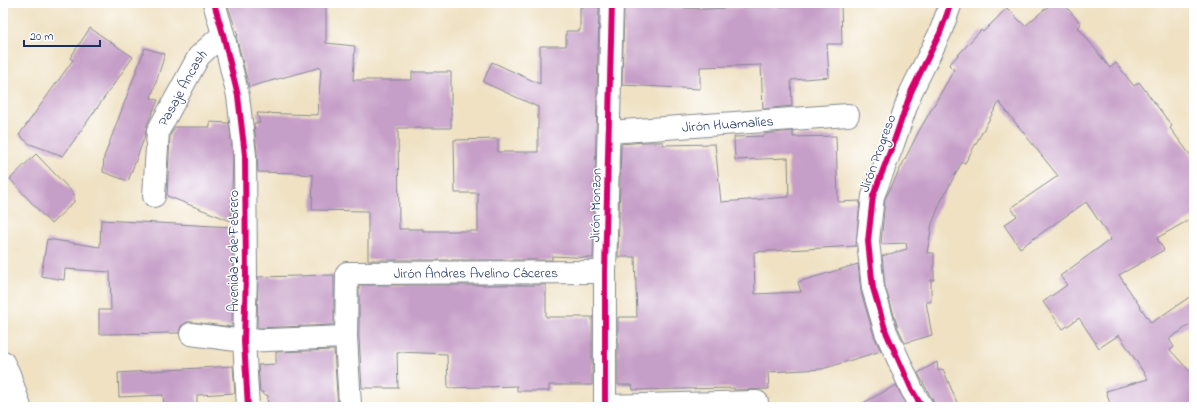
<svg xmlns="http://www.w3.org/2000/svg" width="1197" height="410" viewBox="0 0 1197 410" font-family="'Indie Flower',sans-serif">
	<rect width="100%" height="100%" fill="#fff"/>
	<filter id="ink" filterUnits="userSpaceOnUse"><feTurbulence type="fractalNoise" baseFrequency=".025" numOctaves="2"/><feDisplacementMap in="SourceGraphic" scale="8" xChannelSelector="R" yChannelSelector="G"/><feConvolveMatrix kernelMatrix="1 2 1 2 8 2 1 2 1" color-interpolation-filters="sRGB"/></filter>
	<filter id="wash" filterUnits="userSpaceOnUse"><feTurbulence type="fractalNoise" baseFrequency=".012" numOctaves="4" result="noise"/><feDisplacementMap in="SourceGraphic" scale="16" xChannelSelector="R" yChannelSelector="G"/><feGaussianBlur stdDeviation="0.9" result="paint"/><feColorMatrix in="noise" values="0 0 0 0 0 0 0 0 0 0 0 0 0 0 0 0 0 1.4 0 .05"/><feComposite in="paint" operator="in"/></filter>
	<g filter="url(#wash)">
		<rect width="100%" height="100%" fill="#efe1c2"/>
		<g id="blocks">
			<path fill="#c69fc8" d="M227 3H326V43L355 46 353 80H412V72H451V128H398L399 229H423V231H478V193H455L454 140 498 139V152H538V107L483 82 492 62 540 84V46H566V31H580V7H599L593 258 552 256V260H368V211L312 210 313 175 300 174V173L258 172 257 154 254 123H260L257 113 318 115 321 67 249 87 236 36H238Z
				M841 3 842 44H827L829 77 791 80 792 106 763 109 761 65 700 67V89L622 85 624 7H631V5L704 9 789 6V4Z
				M1052 3H1063L1081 24 1078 27 1110 68 1116 63 1134 86 1139 82 1172 126 1170 128 1194 160V217L1157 238 1164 250 1119 275 1151 323 1194 294V322L1169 339 1174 347 1170 350 1194 376V407H1111L1106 391 1148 379 1119 335 1099 348 1079 318 1063 329 1043 302 1067 285 1060 276 1111 239 1086 202 1020 248 1004 225 1017 216 1011 208 1058 176 999 102 965 163 962 162 941 201 932 224 927 253H934V280H931V302H926L932 335 905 343 898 328 885 286 882 256 907 249 906 243 881 244 885 199 919 131 954 70 949 65 981 30 983 32 1007 8 1025 26Z
				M90 28 133 57 63 156 30 144 19 135 73 60 70 58Z
				M145 48 165 54 151 98 158 100 147 125 145 136 128 181 103 172 104 157Z
				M210 122 229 123 233 156 231 221 167 196 170 135 175 127H210Z
				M793 131V137L836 136 838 202 860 201 856 246 754 252 755 294 801 292 798 282 858 264 861 292 874 336 881 351 822 369 768 372 769 389 734 390V388L633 390 632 385H618V317H637L635 257H618L621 144 645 142H663V145L715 144 721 202 789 197 788 158 735 160 734 137 764 136V134Z
				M36 154 74 194V202L51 224 10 179Z
				M101 220 233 227 232 327 192 322H187L181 326 179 333 99 334V310H111L110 272 65 269 64 280 41 276 47 239 100 247Z
				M334 275V325L257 328 258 277Z
				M359 285H546V317H592V385H549V391H517V386L448 388 447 354 399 352V353H397L398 388H362L359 337Z
				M334 350 338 407H267L268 395H263V392H260L258 365 276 364V352Z
				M937 362 938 371 943 369 959 407H934L933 401 918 373Z
				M233 366 235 393 197 395V407H164L163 395 119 397 118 373Z
				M896 385 908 407H856Z"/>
		</g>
	</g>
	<g filter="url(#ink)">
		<use href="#blocks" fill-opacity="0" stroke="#858890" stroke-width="1"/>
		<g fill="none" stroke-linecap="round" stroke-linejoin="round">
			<defs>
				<g id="minor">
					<path d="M214 3 223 34 238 96 245 155 246 274 244 341 248 407"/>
					<path id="s1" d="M609 132 848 115"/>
					<path id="s2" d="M154 196 158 131 199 56 223 34"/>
					<path d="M191 334 244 341 346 337"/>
					<path d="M3 362 9 374 20 407"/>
					<path id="s3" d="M350 405 346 337 347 273 605 272"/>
					<path d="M605 406 757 402"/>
					<path d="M605 407V272L612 3"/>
					<path d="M922 407 912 390 886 332 873 288 868 241 873 196 893 144 911 92 940 33 951 3"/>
				</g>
			</defs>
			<use href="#minor" stroke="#858890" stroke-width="24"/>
			<use href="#minor" stroke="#fff" stroke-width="22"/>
			<defs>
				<path id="cycleway" d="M214 3 223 34 238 96 245 155 246 274 244 341 248 407
					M605 407V272L612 3
					M922 407 912 390 886 332 873 288 868 241 873 196 893 144 911 92 940 33 951 3"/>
			</defs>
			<use href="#cycleway" stroke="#fff" stroke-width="8"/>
			<use href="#cycleway" stroke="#d6006c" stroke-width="6"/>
		</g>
	</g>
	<g text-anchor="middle" stroke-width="3" stroke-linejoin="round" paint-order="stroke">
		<g font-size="14" fill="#1b2f5e" stroke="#fff">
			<text dy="5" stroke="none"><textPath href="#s2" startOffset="115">Pasaje Áncash</textPath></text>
			<text dy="5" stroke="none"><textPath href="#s1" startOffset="119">Jirón Huamalíes</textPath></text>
			<text transform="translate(877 153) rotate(-70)" y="5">Jirón Progreso</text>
			<text transform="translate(595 205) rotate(-89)" y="5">Jirón Monzon</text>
			<text transform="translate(233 251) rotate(-90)" y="5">Avenida 2 de Febrero</text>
			<text dy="5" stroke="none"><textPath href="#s3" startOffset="261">Jirón Ándres Avelino Cáceres</textPath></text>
		</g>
	</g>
	<rect width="1197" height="410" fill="none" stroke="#fff" stroke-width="16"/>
	<path d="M24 40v6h76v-6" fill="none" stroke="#1b2f5e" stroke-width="2"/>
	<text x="30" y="40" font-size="12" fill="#1b2f5e" stroke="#ffffff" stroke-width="3" paint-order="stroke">20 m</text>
</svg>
